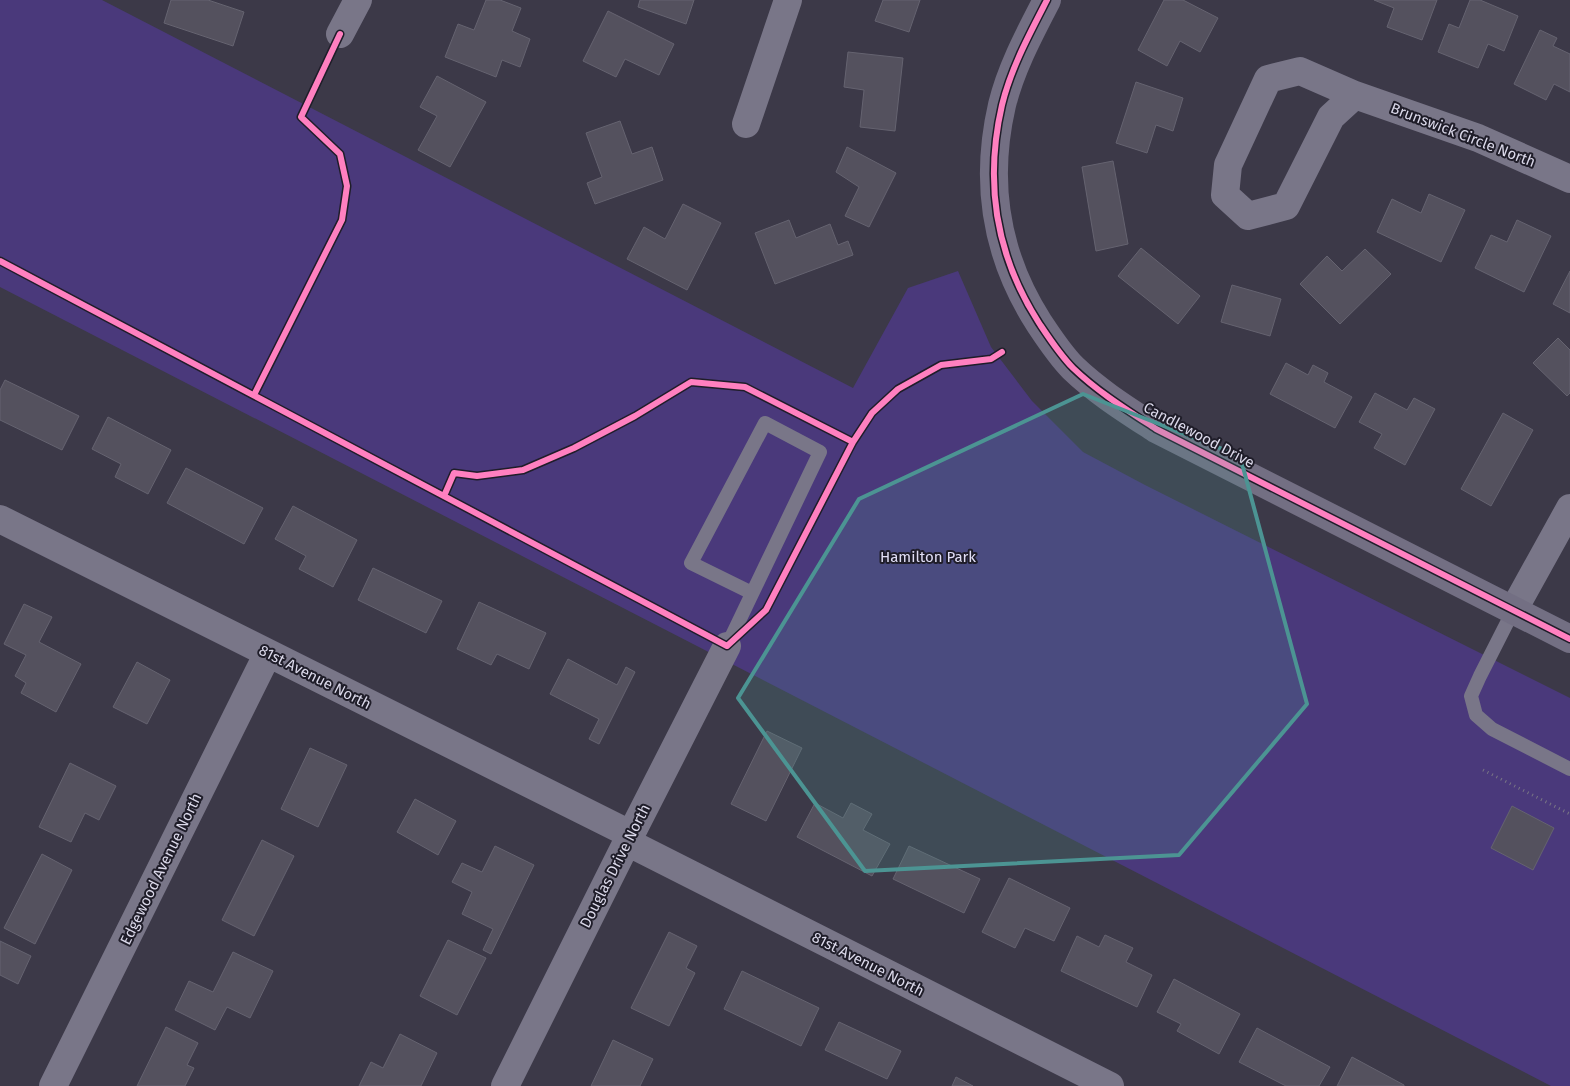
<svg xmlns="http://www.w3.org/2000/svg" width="1570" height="1086" viewBox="0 0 1570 1086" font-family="'Fira Sans',sans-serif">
	<rect width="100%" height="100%" fill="#3c3948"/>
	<path fill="#4a397b" d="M0 0H102L853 388 908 288 958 271 991 347 1032 401 1083 452 1145 485 1570 698V1086H1551L0 287Z"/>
	<path fill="#54515e" stroke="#656370" d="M171 0H208L244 12 233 46 164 23Z
		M486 0H500L521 8 512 31 530 39 520 67 502 60 496 77 445 57 458 24 474 30Z
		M640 0H694L686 24 638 7Z
		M883 0H920L909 32 875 21Z
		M1164 0H1183L1218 18 1200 52 1180 41 1167 66 1138 50Z
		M1374 0H1437L1422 40 1387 27 1394 8Z
		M1470 0H1480L1518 16 1504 51 1488 44 1478 68 1438 52 1449 24 1459 28Z
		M608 11 674 44 659 75 625 59 616 77 583 61Z
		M1540 30 1557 38 1553 46 1570 54V92L1554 84 1546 100 1514 84Z
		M848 52 903 58 895 131 860 127 864 90 844 87Z
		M437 76 486 102 450 167 418 150 437 116 420 107Z
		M1136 82 1183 98 1173 131 1156 125 1147 153 1116 143Z
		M620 121 632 154 652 147 663 180 595 204 587 183 602 177 586 133Z
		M847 147 896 173 869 227 845 216 859 187 836 172Z
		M1113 161 1128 244 1096 251 1082 167Z
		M1429 194 1465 210 1441 262 1377 232 1392 199 1421 213Z
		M683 204 721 223 687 290 627 259 644 227 665 239Z
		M789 220 796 238 830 224 838 245 848 241 853 255 775 284 755 233Z
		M1517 220 1551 236 1524 292 1475 268 1491 235 1507 242Z
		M1141 248 1200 296 1178 324 1118 276Z
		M1365 249 1391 274 1340 324 1300 284 1327 256 1342 271Z
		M1570 271V313L1553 304Z
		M1232 285 1281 299 1270 336 1221 322Z
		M1558 338 1570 350V393L1567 396 1533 363Z
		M1286 363 1308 375 1313 365 1328 373 1324 382 1352 397 1335 428 1270 394Z
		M5 380 79 416 62 450 0 420V390Z
		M1375 393 1407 410 1414 398 1435 409 1405 465 1374 448 1382 434 1359 422Z
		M1503 413 1533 430 1491 506 1461 489Z
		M108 417 171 450 148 494 115 477 121 464 92 449Z
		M186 468 263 508 244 544 167 503Z
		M293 506 357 540 333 587 299 569 306 556 275 539Z
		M373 568 442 601 426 633 358 600Z
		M479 602 546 633 529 669 497 654 491 665 457 649Z
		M24 604 52 617 39 642 81 664 56 712 21 693 26 683 15 676 26 655 4 644Z
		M568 659 617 685 626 667 635 672 599 744 589 739 599 719 550 694Z
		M137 662 170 680 147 724 113 707Z
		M767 731 802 748 766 821 731 804Z
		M310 748 347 765 318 827 281 809Z
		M70 763 116 786 99 820 85 813 71 842 39 827Z
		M415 799 456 821 438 855 397 832Z
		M815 803 843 818 851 803 872 814 863 830 890 844 872 876 797 837Z
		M1512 806 1554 828 1533 870 1491 848Z
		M262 840 294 856 254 936 222 920Z
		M495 846 534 865 491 954 483 950 493 929 462 914 472 892 452 882 462 863 482 872Z
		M909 846 980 879 964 913 893 879Z
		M42 854 72 870 35 944 4 928Z
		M1009 878 1070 908 1054 941 1025 928 1015 948 982 932Z
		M669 932 697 946 686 968 695 973 669 1026 631 1008Z
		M1105 935 1133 948 1126 962 1152 975 1137 1007 1061 971 1077 936 1099 947Z
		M448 940 486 958 457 1015 420 996Z
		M0 941 31 956 18 984 0 975Z
		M233 952 273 971 250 1018 227 1007 215 1030 175 1010 189 981 213 992Z
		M742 971 819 1008 801 1046 724 1009Z
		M1174 979 1240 1014 1219 1054 1177 1031 1181 1024 1157 1012Z
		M839 1022 901 1051 887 1079 825 1050Z
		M166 1027 198 1043 187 1065 194 1068 185 1086H137Z
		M1257 1028 1330 1067 1319 1086H1286L1239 1062Z
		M400 1034 437 1053 421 1086H359L371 1062 383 1068Z
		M613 1040 653 1059 640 1086H591Z
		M1352 1057 1404 1085V1086H1337Z
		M956 1077 973 1086H952Z"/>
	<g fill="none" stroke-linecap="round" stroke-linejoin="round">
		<path stroke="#797685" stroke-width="3" stroke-dasharray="1 4" stroke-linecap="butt" d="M1483 770 1570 814"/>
		<path stroke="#797688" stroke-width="14" d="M1513 611 1480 676 1471 696 1476 715 1492 729 1570 769
			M727 646 820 452 765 423 691 563 752 593"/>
		<path stroke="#797688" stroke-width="28" d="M340 34 358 0
			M1355 95 1331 117 1286 206 1248 216 1225 195 1228 165 1268 79 1300 71 1355 95 1478 138 1570 179
			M746 124 788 0
			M0 519 630 834
			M1513 611 1570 508
			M627 842 1110 1086
			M53 1086 268 653
			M505 1086 627 842 727 646"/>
		<path stroke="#736f83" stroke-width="28" d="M1047 0C1030 33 1011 68 1002 105 984 183 996 256 1039 323 1049 338 1060 355 1073 368 1098 392 1127 410 1156 429L1570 639"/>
		<defs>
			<path id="cycleway" d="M1047 0C1030 33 1011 68 1002 105 984 183 996 256 1039 323 1049 338 1060 355 1073 368 1098 392 1127 410 1156 429L1570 639
				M0 261 727 646 766 610 853 442
				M254 395 342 220 347 186 340 154 301 117 340 34
				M444 496 454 473 477 476 523 470 574 448 635 416 691 382 745 387 853 442 872 413 898 389 941 365 991 359 1002 352"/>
		</defs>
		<use href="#cycleway" stroke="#1f1d29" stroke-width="9"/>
		<use href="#cycleway" stroke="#ff80c0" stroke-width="6"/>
	</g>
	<path fill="#4c9493" fill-opacity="0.2" stroke="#4c9493" stroke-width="4" stroke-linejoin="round" d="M1083 394 1240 456 1307 704 1179 855 865 871 738 698 859 499Z"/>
	<g text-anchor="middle" stroke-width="4" stroke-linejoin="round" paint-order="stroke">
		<g font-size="15" fill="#dbd9ea" stroke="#1f1d29">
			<text transform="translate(1463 135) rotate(21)" y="5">Brunswick Circle North</text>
			<text transform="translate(1199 435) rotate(28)" y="5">Candlewood Drive</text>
			<text transform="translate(315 677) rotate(27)" y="5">81st Avenue North</text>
			<text transform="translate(615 866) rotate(-63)" y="5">Douglas Drive North</text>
			<text transform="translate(161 869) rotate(-64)" y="5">Edgewood Avenue North</text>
			<text transform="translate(868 964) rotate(27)" y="5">81st Avenue North</text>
		</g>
		<g font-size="15" fill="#e1def5" stroke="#1f1d29">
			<text x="928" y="562">Hamilton Park</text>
		</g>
	</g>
</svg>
